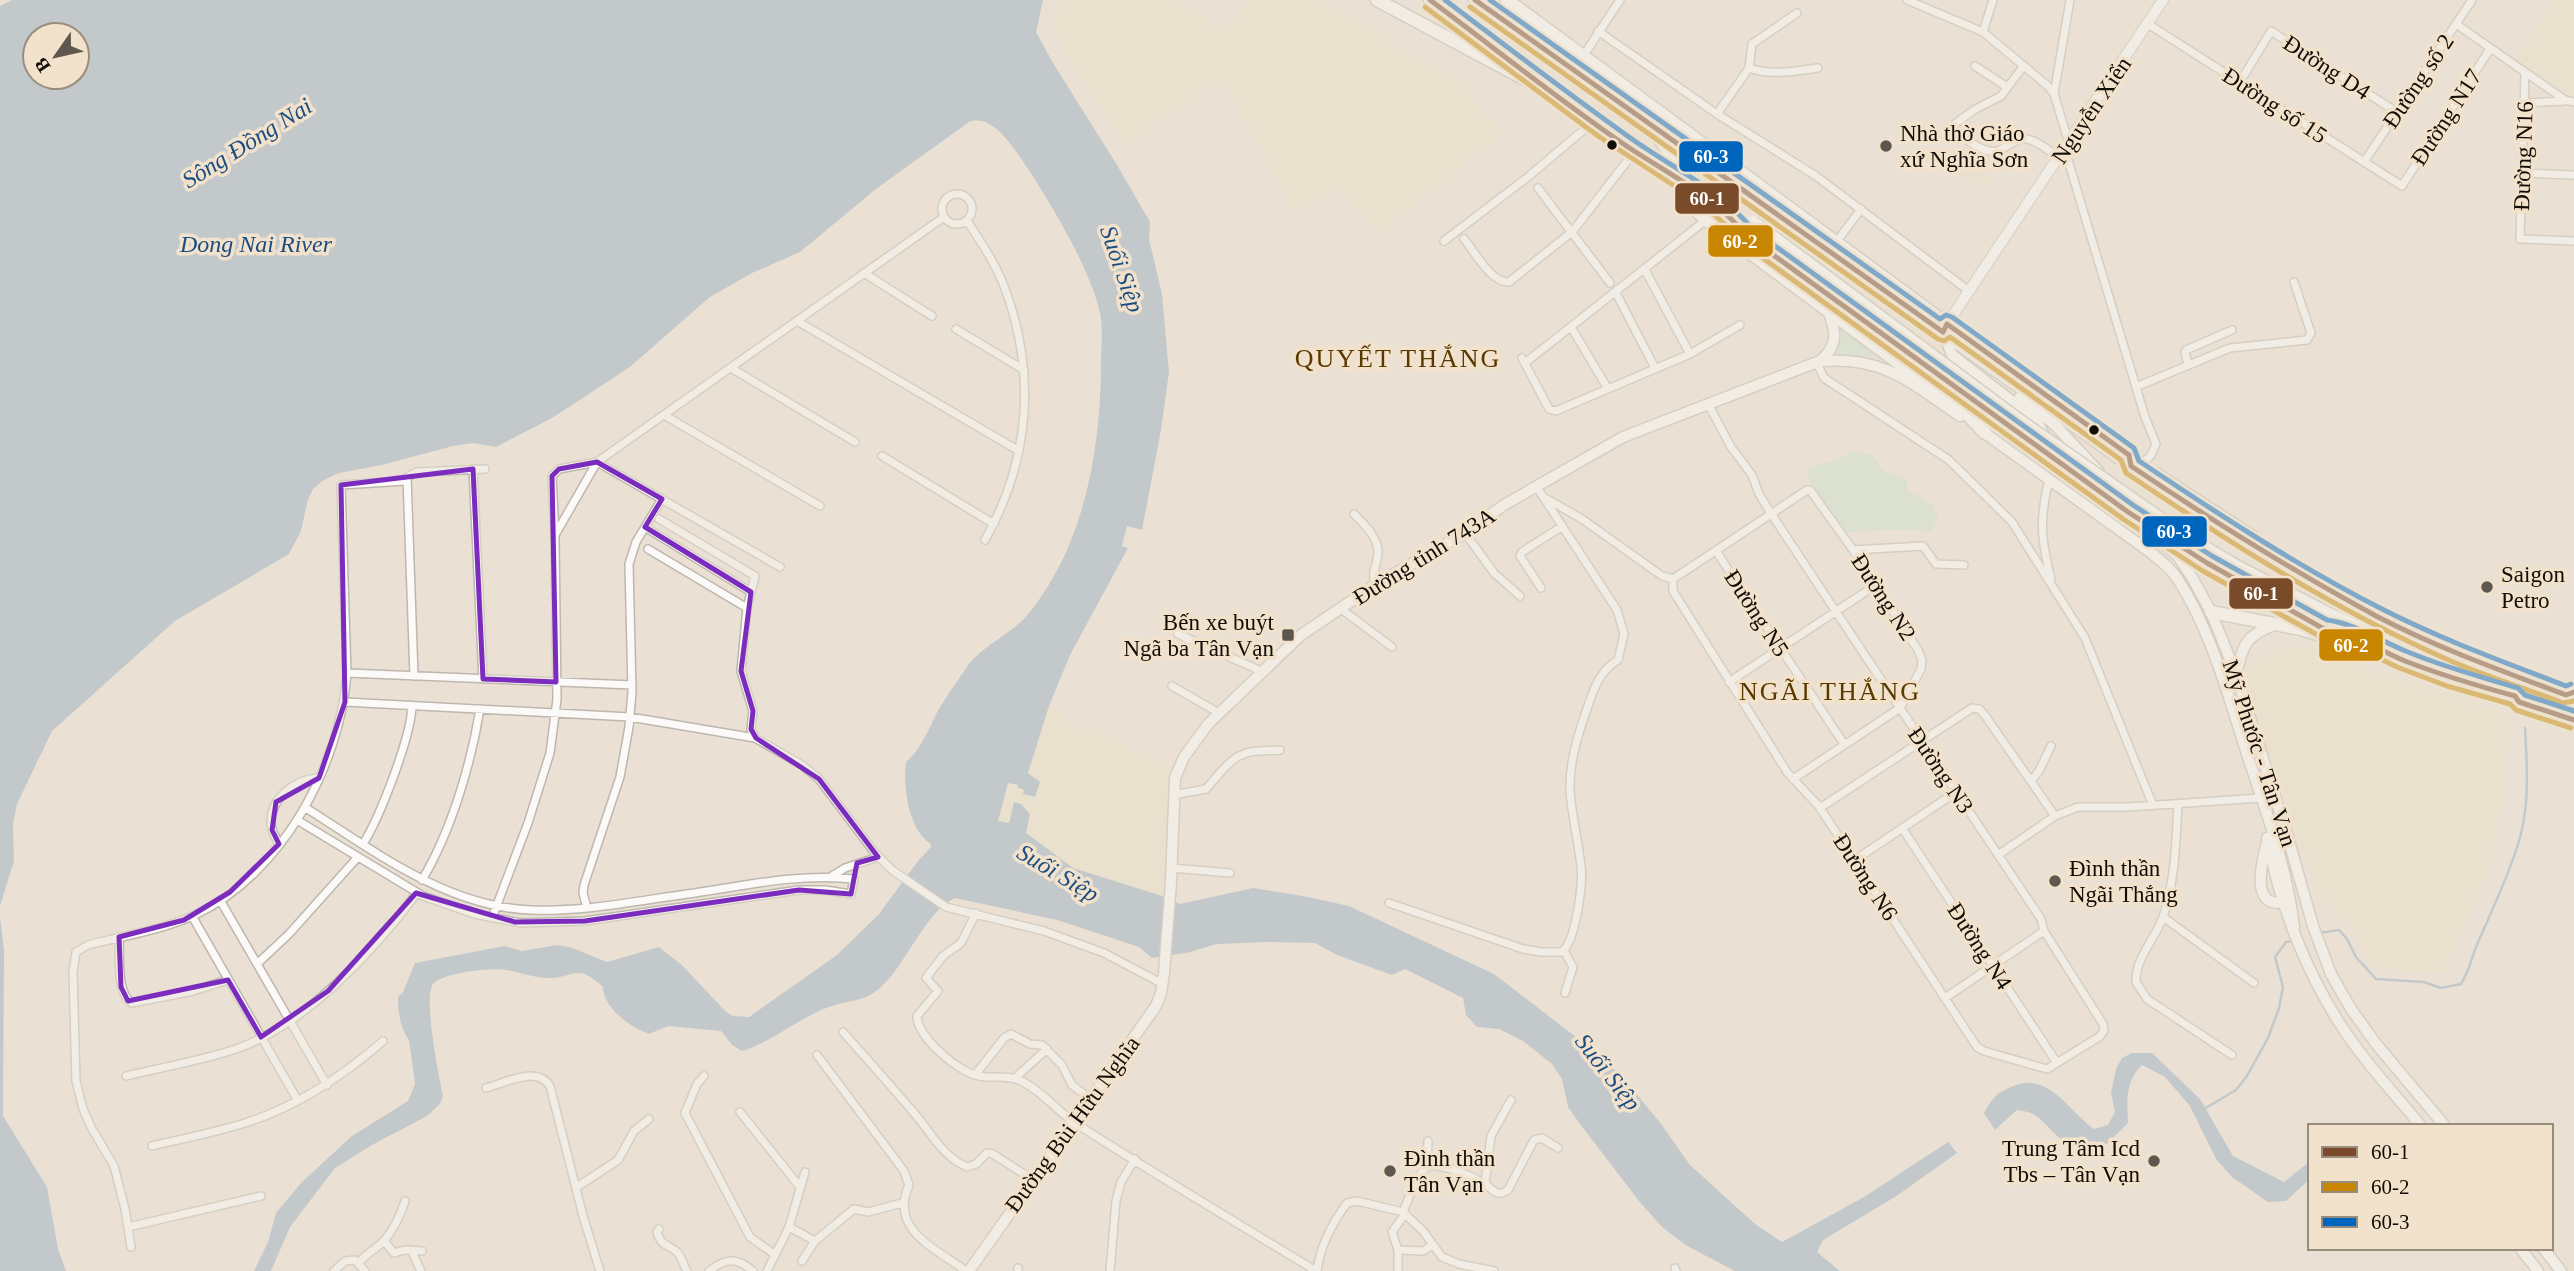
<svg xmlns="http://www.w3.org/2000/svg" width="2574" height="1271" viewBox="0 0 2574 1271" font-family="'Times New Roman',serif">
	<rect width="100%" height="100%" fill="#eae1d4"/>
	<path fill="#ecddc7" d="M1061 0H1181L1224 31 1246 0H1321L1470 89 1482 111 1505 131 1379 234 1337 191 1294 212 1224 82 1216 81 1125 144 1084 85 1050 24Z
		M2554 0H2574V99L2516 61Z
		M1967 143 2000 161 1984 189 1949 171Z
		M2283 646 2325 648 2392 677 2510 715 2499 824 2492 860 2444 973 2376 969 2368 964 2350 926 2323 900 2286 803 2247 688V674L2254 664 2260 657Z
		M1049 706 1070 723 1123 744 1132 751 1174 767 1169 794 1165 897 1073 868 1026 833 1014 802 1009 823 998 821 1008 783 1018 785 1025 790 1024 794 1035 796 1028 773Z"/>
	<path fill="#cdddce" d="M1839 323 1897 365 1876 358 1834 353C1842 343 1841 335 1839 323Z
		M1850 451 1874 456 1882 470 1908 481 1906 490 1931 503 1938 517 1932 532 1910 529 1847 532 1810 481 1807 469 1843 457Z"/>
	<path fill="#95aac2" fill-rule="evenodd" d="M12 0H1043L1036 32 1053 63 1117 165 1150 222 1149 239 1162 294 1169 372 1161 430 1142 530 1127 526 1122 546 1128 548 1070 655 1049 706 1028 773 1040 782 1035 797 1023 794 1024 790 1017 787 1018 785 1008 783 998 821 1009 823 1014 802 1021 804 1030 814 1026 833 1073 868 1159 895 1180 904 1253 888 1303 896 1349 906 1494 974 1589 1047 1622 1076 1661 1124 1690 1165 1755 1224 1782 1242 1864 1197 1948 1142 1957 1153 1895 1197 1823 1240 1817 1252 1840 1271H1735L1687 1246 1662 1227 1639 1201 1580 1124 1568 1107 1562 1079 1552 1064 1523 1041 1499 1029 1477 1027 1466 1015 1463 998 1405 969 1392 975 1337 955 1315 943 1265 942 1217 944 1186 953 1152 958 1139 947 1057 920 955 898C926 911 908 961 883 985 865 1003 851 999 829 1007 798 1018 773 1042 742 1051L732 1045 721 1031 668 1026 649 1034C630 1027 604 1009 603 987 597 982 589 974 580 973 570 973 559 979 548 978 533 978 520 972 506 970 492 967 442 973 433 984 423 998 439 1077 443 1096L440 1104 427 1116 372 1145 335 1168 290 1227 271 1271H254L268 1242 276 1213 301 1183 352 1136 408 1101 415 1084 409 1040C400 1028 398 1011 398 997L403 992 415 963 505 946 522 951 557 945 570 947 607 962 659 947 682 965 726 1012 733 1016 749 1017 837 955 879 914 918 861 931 847V844C908 830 903 786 906 762 924 747 930 723 942 704 950 691 960 677 969 664 985 644 1013 633 1029 613 1085 544 1101 448 1101 362 1101 348 1103 333 1101 319 1095 276 1049 200 1024 163 1013 147 992 113 969 122L876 189 800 252 752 273 710 297 630 367 552 418 496 447 473 443 453 446 382 465 339 473 322 481 313 489 308 499 301 531 289 554 175 621 52 731 17 804 13 823 14 861 0 906V6ZM35 35H77V77H35Z
		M0 916 4 951 3 1116 47 1187 58 1249 66 1271H0Z
		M2132 1053H2152L2200 1099 2233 1156 2284 1182 2310 1161V1179L2286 1201 2268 1202 2232 1177 2216 1159 2190 1106 2165 1077 2142 1065C2125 1081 2127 1102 2128 1123L2107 1144 2093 1151C2083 1149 2074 1147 2065 1142 2046 1130 2043 1112 2017 1110L1995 1130 1984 1113C1994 1096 1997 1092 2016 1085 2049 1073 2070 1112 2094 1129L2108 1125 2115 1112 2111 1093 2116 1069 2122 1058Z"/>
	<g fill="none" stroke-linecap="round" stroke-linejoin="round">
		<path stroke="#95aac2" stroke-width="2.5" d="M2318 933 2339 930 2347 939 2356 957 2376 979 2424 982 2441 988 2461 984C2470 970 2472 955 2479 940 2493 908 2509 875 2519 841 2530 805 2527 765 2525 728
			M2204 1109 2236 1090 2247 1076 2268 1038 2279 1008 2283 987 2275 957 2286 942 2292 941"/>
		<defs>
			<path id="street" d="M1907 0 1983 32 2048 86 2054 94
				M2148 24 2402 186 2490 49
				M2456 24 2565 100 2574 102
				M1598 31 1717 114 1816 176 1969 291
				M1983 32 1993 0
				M1582 58 1620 0
				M1975 66 2007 87
				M2023 67 2001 96 1974 110 1949 128C1961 135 1975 148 1989 151 2002 155 2012 138 2025 139 2036 139 2050 152 2060 158
				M1749 68C1771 76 1795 71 1818 68
				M2525 73 2520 239 2574 241
				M2240 82 2271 31 2398 113
				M2524 103 2564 101
				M1717 114 1749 68 1752 44 1797 13
				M2069 143 2054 94 2070 0
				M2065 150 2145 417 2156 444 2151 455 2136 470
				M2364 162 2472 0
				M2522 173 2574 175
				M1538 188 1610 283
				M942 209a15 15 0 1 1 30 0a15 15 0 1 1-30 0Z
				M967 221C981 242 995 263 1004 286 1037 373 1030 460 985 540
				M1464 239C1475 252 1491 283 1509 282L1572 232 1635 151
				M1444 241 1529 176 1593 122
				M1834 245 1861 209
				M1645 270 1690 354
				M864 273 932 316
				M1616 293 1655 368
				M797 321 1019 451
				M1571 327 1608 389
				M956 329 1024 370
				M1522 358 1549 409 1556 411 1690 354 1740 325
				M1525 363 1706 220
				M1817 363 1824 378 1949 460 2012 522 2085 638 2152 803
				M2188 364 2185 353 2186 350 2232 330
				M731 368 855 442
				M2138 386 2230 348 2307 340 2311 333 2294 282
				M1708 404 1731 447 1752 475 1759 494 1772 515C1861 650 1951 785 2041 919L2044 931 2103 1024 2104 1031 2099 1037 2047 1069 1984 1051 1977 1047 1818 805C1807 794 1797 783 1787 772L1673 591V579L1807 490H1810L1853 550 1918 650 1922 660 1921 669 1900 708 1793 779
				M664 415 820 506
				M882 456 994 524
				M597 462 780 567
				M473 469 483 679
				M2049 480C2039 520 2041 539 2051 579
				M1547 499 1582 519 1662 576 1673 579
				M1354 514C1364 524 1378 537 1378 552 1378 565 1371 569 1375 585
				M659 519 755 576 747 608 741 671 753 711 751 729 755 738 802 765 819 779 875 853 892 870 946 907 1044 931 1104 953 1163 984
				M645 527 751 592
				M1465 533 1494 573 1520 596
				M555 535 552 476 559 469 597 462 944 217
				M648 549 747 608
				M1853 550 1923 546 1936 564 1964 565
				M1716 551 1844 744
				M1541 588 1520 556 1522 552 1561 527
				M1341 609 1392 647
				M1178 634 1261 671
				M347 673 632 685
				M414 676 407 477 417 472 485 469
				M1729 682 1876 585
				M1172 686 1219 713
				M345 702 630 717 755 738
				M2031 781 2039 771 2051 746
				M1173 795 1206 789C1222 772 1232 752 1258 751 1266 750 1272 751 1280 750
				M2178 804C2176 841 2175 882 2163 917 2155 939 2135 959 2136 982L2147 999 2232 1055
				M1820 808 1972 708 1979 709 1984 714 2055 816
				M297 820 423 896 474 914 521 923 585 921 799 890H825L851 894 854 879C800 873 748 885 695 893 641 900 586 912 531 910 447 907 374 851 306 808
				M1902 828 2057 1063
				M279 844C277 840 273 834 272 829 266 801 294 779 319 778
				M363 844C380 817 411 737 412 706
				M1998 855 2055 816 2078 807H2128L2261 798
				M1855 860 1956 792
				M1171 868 1230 873
				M832 876 845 868 878 857
				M422 880C451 832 471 764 480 709
				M220 900 327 1085
				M1389 903 1523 949 1541 952H1561C1576 944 1583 883 1581 866 1578 841 1572 816 1570 791 1569 761 1579 731 1589 703 1595 685 1602 669 1618 660L1624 634 1617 610 1536 486
				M587 908 583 893 584 885 620 777 629 727 632 692 629 564 636 542 662 499
				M976 913 961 943 943 956 926 978 938 991 917 1016C917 1037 959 1073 979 1076 994 1079 1006 1074 1021 1081 1041 1090 1057 1111 1075 1123 1154 1174 1236 1222 1316 1271
				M192 916 298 1101
				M2163 917 2254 983
				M492 918 528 823 550 753 557 699 555 535 597 462
				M119 937C120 955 116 994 132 1003L193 991 228 980
				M1564 951 1573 967 1565 993
				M257 964 289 934 357 858
				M1945 998 2044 931
				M843 1032C867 1059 891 1086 915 1114 932 1134 942 1156 967 1167L976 1164 987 1153H991L1032 1179
				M817 1055 904 1171 909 1185C889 1230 935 1248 966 1271
				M975 1075 1004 1038 1011 1034 1030 1044 1042 1045 1062 1065 1072 1085 1089 1098
				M126 1076C163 1067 200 1061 236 1049 305 1025 374 951 417 893
				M704 1076 697 1084 685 1113 750 1237 774 1254
				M1015 1078 1047 1049
				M486 1088C505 1083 537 1065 550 1086L583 1216 600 1271
				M740 1112 800 1187
				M152 1146C185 1138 219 1132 251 1121 301 1104 344 1075 383 1041
				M1427 1166 1428 1141
				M1485 1184 1491 1136 1511 1100
				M577 1187 618 1160 634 1131 649 1119
				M1403 1212 1416 1180 1427 1166C1444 1164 1470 1175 1485 1184 1489 1186 1493 1192 1498 1193 1503 1194 1504 1192 1508 1190L1534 1140 1542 1138 1558 1148
				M128 1227 261 1196
				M789 1227 815 1241 854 1209 868 1212 902 1203
				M659 1229 657 1232C662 1249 669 1243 678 1253 682 1258 684 1266 687 1271
				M384 1241 394 1253 404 1250 422 1251
				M131 1247 125 1209 114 1166 91 1127 83 1109 76 1081 73 972 76 952 88 945C123 936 162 930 195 915 282 874 340 766 347 673L341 485 406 481
				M411 1250 421 1271
				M1398 1250 1423 1251 1433 1245
				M802 1261 815 1241
				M359 1263C366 1253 376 1249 384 1241 393 1230 401 1214 405 1201
				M1675 1268 1676 1271
				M334 1271 345 1261 355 1260 365 1271
				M709 1271C726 1258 736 1257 753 1271
				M767 1271 789 1227 805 1172
				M1018 1271V1268
				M1110 1271 1116 1201 1121 1182 1135 1159
				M1317 1271C1320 1247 1333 1222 1347 1203L1357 1201 1403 1212 1423 1231 1442 1257 1459 1264 1494 1271
				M1398 1271V1250L1392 1232 1405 1214"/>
			<path id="secondary" d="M1947 324 2163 0"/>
			<path id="primary" d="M1943 332 1952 355 2035 419 2048 441
				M1820 361C1839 345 1836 331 1828 310
				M2020 397 2054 424 2099 472
				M1979 429 2150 552C2160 560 2170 567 2177 578 2211 630 2227 692 2246 751 2265 809 2287 866 2294 927
				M2051 456 2058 470 2163 544 2178 556 2193 579 2211 612 2236 674 2287 834 2313 926 2331 974 2351 1009 2377 1045 2445 1126
				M2237 671C2243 642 2248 635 2276 624
				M2267 838C2280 905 2306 973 2344 1030 2366 1064 2395 1094 2421 1126
				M2266 845C2261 866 2250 912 2288 901
				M2520 1248 2538 1271
				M2543 1248 2561 1271
				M969 1271 1156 1006 1161 993 1164 973 1171 882 1175 778 1184 757 1209 723 1301 635 1375 585 1465 533 1504 505 1623 437 1820 361C1884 356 1910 382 1960 416"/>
			<path id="highway" d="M1377 0 1532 83
				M1430 0 1593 122 1635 151 1670 172 1753 231
				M1475 0 2131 466C2270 560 2414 644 2574 698
				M1507 0 1966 338
				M1656 134 1682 171 1693 179
				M1670 172 1685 199 1706 220 1966 413 1985 433
				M2154 473 2253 537
				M2211 612 2301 629 2364 648
				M2333 616 2411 651 2453 654
				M2330 622C2405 669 2491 689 2574 714"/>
		</defs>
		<use href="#street" stroke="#beb7ad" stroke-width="10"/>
		<use href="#secondary" stroke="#beb7ad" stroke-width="12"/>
		<use href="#primary" stroke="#beb7ad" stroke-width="13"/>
		<use href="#highway" stroke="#beb7ad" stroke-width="15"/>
		<use href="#street" stroke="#fcfaf9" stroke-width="7"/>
		<use href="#secondary" stroke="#fcfaf9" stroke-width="10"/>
		<use href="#primary" stroke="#fcfaf9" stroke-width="10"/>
		<use href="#highway" stroke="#fcfaf9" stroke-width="12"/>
		<defs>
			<path id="highway-bridge" d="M1753 222 2019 420 2181 533 2234 565 2333 616
				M1747 236 2128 512 2207 563 2324 629"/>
		</defs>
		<use href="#highway-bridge" stroke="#beb7ad" stroke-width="15" stroke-linecap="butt"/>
		<use href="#highway-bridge" stroke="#fcfaf9" stroke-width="12"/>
		<defs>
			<path id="bus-1" d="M1430 0C1496 49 1560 101 1628 147 1670 175 1714 196 1747 236L2128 512 2207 563 2324 629C2354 632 2378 650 2405 661 2441 675 2478 686 2515 696L2519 702 2574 720
				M1475 0 1943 332 1947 324 2129 455 2131 466C2211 520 2293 571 2378 617 2438 648 2502 671 2566 695L2574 692"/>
			<path id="bus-2" d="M1425 7 1598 136 1702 204 1729 228 1742 243 2123 519 2203 571 2321 637 2341 640 2397 667 2447 686 2510 704 2516 710 2571 728
				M1470 7 1938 339 1944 341 1950 337 2121 460 2126 473C2230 543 2338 612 2453 662 2489 677 2526 689 2563 703L2574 701"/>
			<path id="bus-3" d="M1445 0C1506 46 1567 93 1629 137 1672 168 1719 188 1753 230L2133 505 2212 556 2327 620C2357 624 2380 641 2408 652 2444 667 2481 677 2518 688L2525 695 2574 711
				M1490 0 1940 319 1946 315 1952 317 2134 448 2139 461C2218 514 2299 567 2384 610 2443 640 2504 662 2566 686L2571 684"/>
		</defs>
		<use href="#bus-1" stroke="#f2e2cc" stroke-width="10"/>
		<use href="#bus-2" stroke="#f2e2cc" stroke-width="10"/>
		<use href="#bus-3" stroke="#f2e2cc" stroke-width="10"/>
		<use href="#bus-1" stroke="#7a4b2a" stroke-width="5"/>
		<use href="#bus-2" stroke="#c98701" stroke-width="5"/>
		<use href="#bus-3" stroke="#0065bd" stroke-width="5"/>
	</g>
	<path d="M0 0H2574V1271H0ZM597 462 662 499 645 527 751 592 741 671 753 711 751 729 756 738 819 779 878 857 857 863 851 894 799 890 585 921 515 922 416 893 328 991 261 1037 228 980 128 1001 121 987 119 937 184 920 230 892 279 844 272 830 276 802 319 778 345 702 341 485 473 469 483 679 556 682 552 476 559 469Z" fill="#eae1d4" fill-opacity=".55" fill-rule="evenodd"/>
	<path fill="none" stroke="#7b2cbf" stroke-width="5" stroke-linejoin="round" d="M597 462 662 499 645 527 751 592 741 671 753 711 751 729 756 738 819 779 878 857 857 863 851 894 799 890 585 921 515 922 416 893 328 991 261 1037 228 980 128 1001 121 987 119 937 184 920 230 892 279 844 272 830 276 802 319 778 345 702 341 485 473 469 483 679 556 682 552 476 559 469Z"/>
	<g fill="#120d06" stroke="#f2e2cc" stroke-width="2.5">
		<circle cx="1612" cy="145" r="6"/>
		<circle cx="2094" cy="430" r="6"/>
	</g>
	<g fill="#5e574e" stroke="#f2e2cc" stroke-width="2.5">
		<circle cx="1886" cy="146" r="7"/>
		<circle cx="2487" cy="587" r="7"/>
		<rect x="1281" y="628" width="14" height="14" rx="3.5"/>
		<circle cx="2055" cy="881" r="7"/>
		<circle cx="2154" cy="1161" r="7"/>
		<circle cx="1390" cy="1171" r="7"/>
	</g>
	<g text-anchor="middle" stroke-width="7" stroke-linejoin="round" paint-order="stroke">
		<g font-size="23" fill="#120d06" stroke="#f2e2cc">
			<text transform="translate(2327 67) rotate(33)" y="8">Đường D4</text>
			<text transform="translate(2418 81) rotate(-56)" y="8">Đường số 2</text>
			<text transform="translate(2275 105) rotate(33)" y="8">Đường số 15</text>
			<text transform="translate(2091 110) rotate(-56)" y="8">Nguyễn Xiển</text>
			<text transform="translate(2446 117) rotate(-57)" y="8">Đường N17</text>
			<text transform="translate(2523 156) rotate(-88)" y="8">Đường N16</text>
			<text transform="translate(1424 556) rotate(-32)" y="8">Đường tỉnh 743A</text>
			<text transform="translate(1884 597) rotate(57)" y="8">Đường N2</text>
			<text transform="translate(1757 613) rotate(57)" y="8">Đường N5</text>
			<text transform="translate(2260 753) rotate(72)" y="8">Mỹ Phước - Tân Vạn</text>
			<text transform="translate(1941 770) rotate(56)" y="8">Đường N3</text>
			<text transform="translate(1866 877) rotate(57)" y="8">Đường N6</text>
			<text transform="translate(1980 946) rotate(57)" y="8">Đường N4</text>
			<text transform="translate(1072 1124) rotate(-54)" y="8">Đường Bùi Hữu Nghĩa</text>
		</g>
		<g font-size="23" fill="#120d06" stroke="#f2e2cc" text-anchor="start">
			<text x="1900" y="141">Nhà thờ Giáo<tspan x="1900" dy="26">xứ Nghĩa Sơn</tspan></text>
			<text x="2501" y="582">Saigon<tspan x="2501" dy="26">Petro</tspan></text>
			<text x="1274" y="630" text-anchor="end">Bến xe buýt<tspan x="1274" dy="26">Ngã ba Tân Vạn</tspan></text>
			<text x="2069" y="876">Đình thần<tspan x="2069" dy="26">Ngãi Thắng</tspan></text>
			<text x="2140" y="1156" text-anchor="end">Trung Tâm Icd<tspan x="2140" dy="26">Tbs – Tân Vạn</tspan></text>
			<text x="1404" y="1166">Đình thần<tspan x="1404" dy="26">Tân Vạn</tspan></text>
		</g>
		<g font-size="24" font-style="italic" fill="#1b4d81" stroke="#f2e2cc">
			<text transform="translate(247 143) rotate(-32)" y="8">Sông Đồng Nai</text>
			<text x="256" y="252">Dong Nai River</text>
			<text transform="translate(1122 269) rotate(71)" y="8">Suối Siệp</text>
			<text transform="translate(1058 873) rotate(31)" y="8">Suối Siệp</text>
			<text transform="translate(1608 1072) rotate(52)" y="8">Suối Siệp</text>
		</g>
		<g font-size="26" letter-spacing="2" fill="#593900" stroke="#f2e2cc">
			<text x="1398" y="367">QUYẾT THẮNG</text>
			<text x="1830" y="700">NGÃI THẮNG</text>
		</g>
	</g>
	<g stroke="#f2e2cc" stroke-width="2.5">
		<rect x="1678" y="140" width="66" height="33" rx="7" fill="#0065bd"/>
		<rect x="1674" y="182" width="66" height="33" rx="7" fill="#7a4b2a"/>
		<rect x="1707" y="224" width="67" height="34" rx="7" fill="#c98701"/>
		<rect x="2141" y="515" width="67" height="33" rx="7" fill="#0065bd"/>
		<rect x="2228" y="577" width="66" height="33" rx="7" fill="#7a4b2a"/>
		<rect x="2318" y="628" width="66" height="34" rx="7" fill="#c98701"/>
	</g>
	<g font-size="19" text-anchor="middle" font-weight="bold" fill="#fff">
		<text x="1711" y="163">60-3</text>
		<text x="1707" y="205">60-1</text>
		<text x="1740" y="248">60-2</text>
		<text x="2174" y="538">60-3</text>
		<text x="2261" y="600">60-1</text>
		<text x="2351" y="652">60-2</text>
	</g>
	<rect x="2308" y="1124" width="245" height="126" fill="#f2e2cc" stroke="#988d7d" stroke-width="2"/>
	<rect x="2322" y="1147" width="35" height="10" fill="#7a4b2a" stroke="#988d7d" stroke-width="2"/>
	<text x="2371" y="1159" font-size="21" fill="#120d06">60-1</text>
	<rect x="2322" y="1182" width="35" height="10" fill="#c98701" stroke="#988d7d" stroke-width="2"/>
	<text x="2371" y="1194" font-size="21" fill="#120d06">60-2</text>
	<rect x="2322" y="1217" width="35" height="10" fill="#0065bd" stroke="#988d7d" stroke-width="2"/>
	<text x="2371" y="1229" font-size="21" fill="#120d06">60-3</text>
	<g transform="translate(56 56) rotate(236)"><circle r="33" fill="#f2e2cc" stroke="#988d7d" stroke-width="2"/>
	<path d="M0-5L12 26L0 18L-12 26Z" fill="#5e574e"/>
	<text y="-10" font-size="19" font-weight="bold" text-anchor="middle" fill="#120d06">B</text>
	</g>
</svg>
